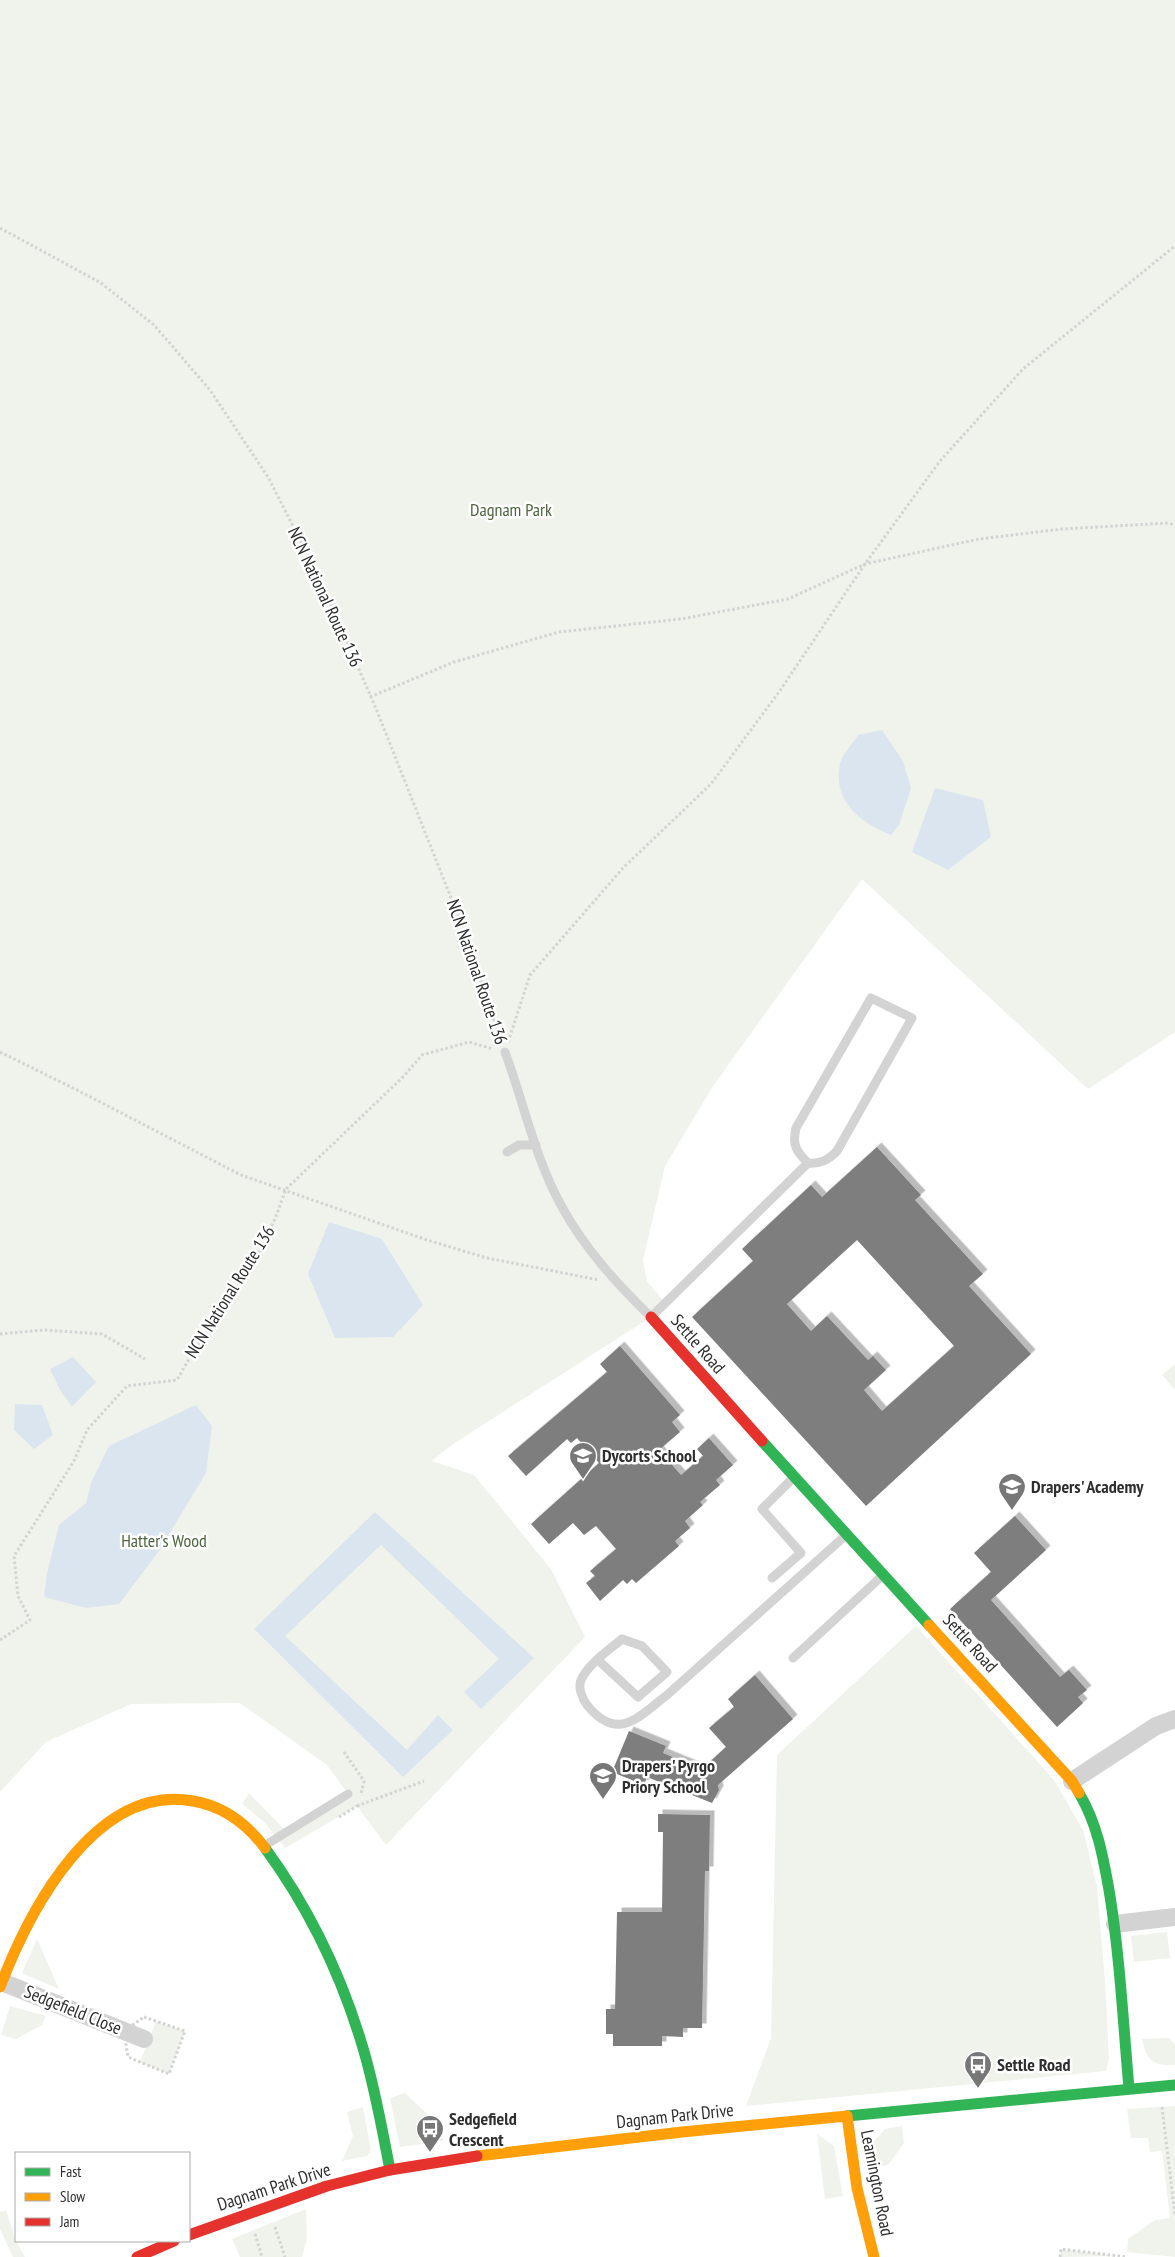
<svg xmlns="http://www.w3.org/2000/svg" width="1175" height="2257" viewBox="0 0 1175 2257" font-family="'PT Sans Narrow',sans-serif">
	<defs>
		<filter id="shadow"><feDropShadow dx="4.5" dy="-4.5" stdDeviation="0" flood-color="#0004"/></filter>
	</defs>
	<rect width="100%" height="100%" fill="#fff"/>
	<path fill="#f0f3ec" d="M0 0H1175V1032L1088 1089 862 879 713 1086 665 1166 643 1260 647 1281 665 1303 651 1317 453 1444 432 1461 474 1475 551 1569 585 1637 386 1845 357 1806 285 1848 263 1821 242 1804 249 1793 289 1834 348 1794 327 1765 240 1703 131 1704 46 1742 0 1792Z
		M1175 1364V1390L1162 1375Z
		M916 1626 1054 1780 1083 1830 1097 1887 1105 1980 1109 2059 1106 2071 746 2106 771 2038 777 1755Z
		M1167 1932 1170 1958 1134 1962 1131 1936Z
		M37 1939 59 1989 22 1973Z
		M10 2006 46 2016 42 2025 16 2039 1 2035Z
		M156 2021 185 2031 169 2074 140 2062Z
		M1169 2038 1175 2045V2065C1153 2066 1147 2061 1142 2039Z
		M405 2093 440 2126 443 2141 400 2147 390 2098Z
		M1175 2106V2257L1127 2252 1128 2239 1155 2220 1170 2218 1162 2151 1150 2152 1148 2138H1131L1127 2109Z
		M363 2107 371 2150 367 2156 342 2161 353 2136 347 2112Z
		M902 2126 904 2143 888 2165 875 2167 873 2142 885 2129Z
		M817 2134 834 2146 843 2196 825 2199Z
		M306 2209 307 2239 302 2257H240L232 2239Z
		M6 2210 16 2241 25 2257H13L0 2229V2212Z
		M1061 2249 1117 2256 1060 2257Z"/>
	<path fill="#dbe5ef" d="M882 730 903 761 911 788 899 825 891 835C861 823 832 801 840 764 842 755 853 743 858 735Z
		M935 788 983 800 991 837 948 870 912 852Z
		M329 1222 382 1239 423 1305 393 1337 335 1338 308 1274Z
		M73 1357 96 1382 72 1407 60 1390 50 1369Z
		M15 1404 42 1405 53 1435 34 1449 14 1430Z
		M196 1405 212 1426 206 1473 159 1551 119 1604 86 1608 44 1597 47 1573 59 1525 86 1503 91 1483 109 1446Z
		M375 1512 534 1658 481 1709 464 1692 499 1659 381 1545 285 1636 407 1750 438 1715 453 1730 403 1777 254 1629Z"/>
	<path fill="#7e7e7e" fill-rule="evenodd" filter="url(#shadow)" d="M877 1147 921 1195 915 1200 983 1274 969 1286 1031 1354 866 1506 692 1317 753 1261 742 1249 811 1185 822 1197ZM857 1240 954 1346 882 1411 864 1390 886 1370 873 1356 868 1360 827 1316 811 1331 787 1304Z
		M620 1346 680 1415 672 1422 680 1432 659 1450 681 1475 703 1456 697 1449 709 1438 733 1465 716 1480 720 1485 700 1502 703 1505 685 1521 690 1528 675 1541 679 1546 636 1583 632 1579 627 1584 623 1580 600 1601 586 1583 595 1576 590 1571 616 1549 596 1526 584 1535 573 1523 549 1544 531 1524 599 1463 577 1438 571 1443 567 1439 526 1476 508 1456 607 1372 600 1364Z
		M1015 1516 1046 1550 991 1600 1060 1677 1069 1670 1087 1690 1078 1697 1083 1703 1057 1727 950 1609 991 1572 974 1553Z
		M755 1675 793 1719 718 1785 719 1790 712 1803 647 1777 644 1785 612 1772 629 1731 666 1746 663 1753 702 1769 726 1747 709 1728 734 1707 728 1699Z
		M658 1814 710 1815 709 1871H705L702 2028H683V2037L662 2036V2046H613V2034H606V2009H615L617 1912H662L663 1832H658Z"/>
	<g fill="none" stroke-linecap="round" stroke-linejoin="round">
		<path stroke="#d3d3d3" stroke-width="3" stroke-dasharray="2.5 2.5" stroke-linecap="butt" d="M0 228 101 283 154 325 210 390 268 477 317 573 377 711 463 928 501 1041
			M370 697 454 662 559 632 681 619 788 599 865 564 979 539 1062 529 1168 523 1175 525
			M508 1042 530 975 623 868 711 784 779 692 865 564 940 461 1023 369 1175 246
			M0 1052 75 1089 241 1175 427 1240 487 1258 599 1280
			M0 1334 44 1330 102 1334 145 1359
			M0 1640 30 1620 18 1596 14 1556 74 1461 87 1430 127 1386 177 1380 189 1359 238 1287 261 1249 275 1219 286 1189 404 1076 422 1055 469 1042 493 1049
			M344 1752 364 1781 361 1794
			M357 1806 424 1781
			M339 1817 357 1806 355 1803
			M144 2017 185 2031 169 2074 128 2057 124 2031Z
			M1162 2107 1175 2215
			M275 2227 285 2257
			M255 2234 262 2257
			M1060 2257 1061 2249 1127 2257"/>
		<path stroke="#d3d3d3" stroke-width="9" d="M505 1052C524 1103 535 1159 562 1207 585 1249 617 1284 651 1317L808 1163C796 1151 792 1145 796 1128L871 998 912 1018 837 1151C828 1160 821 1164 808 1163
			M507 1152 519 1145H536
			M772 1578 801 1553 762 1509 794 1477
			M793 1658 882 1576
			M598 1660 638 1697 667 1672 642 1646 622 1639C609 1650 588 1664 581 1680 578 1688 582 1698 587 1705 618 1743 638 1717 667 1695L845 1536
			M264 1846 348 1794"/>
		<path stroke="#d3d3d3" stroke-width="18" d="M1072 1781 1156 1726 1175 1719
			M1115 1924 1175 1917
			M2 1982 144 2039"/>
		<path stroke="#30b455" stroke-width="11" d="M762 1441 929 1625
			M1079 1793C1097 1823 1103 1856 1109 1890 1120 1956 1123 2022 1129 2088
			M265 1848C309 1908 342 1977 363 2048 375 2088 382 2129 390 2170
			M847 2116 1175 2085"/>
		<path stroke="#ff9f0a" stroke-width="11" d="M929 1625 1072 1781 1079 1793
			M0 1987C29 1911 95 1783 193 1801 223 1806 247 1824 265 1848
			M847 2116 857 2188 874 2257
			M477 2156 682 2132 847 2116"/>
		<path stroke="#e5322d" stroke-width="11" d="M651 1317 762 1441
			M189 2235 327 2186 390 2170 477 2156
			M137 2257 174 2241"/>
	</g>
	<defs>
		<symbol id="school-pin" viewBox="-11 -11 22 30"><path d="M0 17L-7.5 6A9.5 9.5 0 1 1 7.5 6Z" fill="#777" stroke="#fff"/><path d="M0-5L7-2L0 1L-7-2ZM-4 1L0 2.5L4 1V4Q0 6-4 4Z" fill="#fff"/></symbol>
		<symbol id="bus-pin" viewBox="-11 -11 22 30"><path d="M0 17L-7.5 6A9.5 9.5 0 1 1 7.5 6Z" fill="#777" stroke="#fff"/><path d="M-5-6H5V4H4V6H2V4H-2V6H-4V4H-5ZM-3.5-4V0h7V-4ZM-3.5 1.2v1.5H-2V1.2ZM2 1.2v1.5H3.5V1.2Z" fill="#fff"/></symbol>
	</defs>
	<g fill-rule="evenodd">
		<use href="#school-pin" x="567" y="1440" width="32" height="43"/>
		<use href="#school-pin" x="996" y="1471" width="32" height="43"/>
		<use href="#school-pin" x="587" y="1760" width="32" height="43"/>
		<use href="#bus-pin" x="962" y="2049" width="32" height="43"/>
		<use href="#bus-pin" x="414" y="2113" width="32" height="43"/>
	</g>
	<g text-anchor="middle" stroke-width="5" stroke-linejoin="round" paint-order="stroke">
		<g font-size="18" fill="#4e653f" stroke="#fff">
			<text x="511" y="516">Dagnam Park</text>
			<text x="164" y="1547">Hatter's Wood</text>
		</g>
		<g font-size="18" fill="#2e2e2e" stroke="#fff">
			<text transform="translate(325 597) rotate(65)" y="6">NCN National Route 136</text>
			<text transform="translate(477 972) rotate(71)" y="6">NCN National Route 136</text>
			<text transform="translate(230 1292) rotate(-58)" y="6">NCN National Route 136</text>
			<text transform="translate(698 1344) rotate(49)" y="6">Settle Road</text>
			<text transform="translate(970 1643) rotate(48)" y="6">Settle Road</text>
			<text transform="translate(73 2010) rotate(22)" y="6">Sedgefield Close</text>
			<text transform="translate(675 2116) rotate(-6)" y="6">Dagnam Park Drive</text>
			<text transform="translate(877 2183) rotate(79)" y="6">Leamington Road</text>
			<text transform="translate(274 2187) rotate(-18)" y="6">Dagnam Park Drive</text>
		</g>
		<g font-size="18" font-weight="bold" fill="#2e2e2e" stroke="#fff" text-anchor="start">
			<text x="602" y="1462">Dycorts School</text>
			<text x="1031" y="1493">Drapers' Academy</text>
			<text x="622" y="1772">Drapers' Pyrgo<tspan x="622" dy="21">Priory School</tspan></text>
			<text x="997" y="2071">Settle Road</text>
			<text x="449" y="2125">Sedgefield<tspan x="449" dy="21">Crescent</tspan></text>
		</g>
	</g>
	<rect x="15" y="2152" width="175" height="90" fill="#ffffff" stroke="#ababab"/>
	<rect x="25" y="2168" width="25" height="8" fill="#30b455" stroke="#ababab"/>
	<text x="60" y="2177" font-size="15" fill="#2e2e2e">Fast</text>
	<rect x="25" y="2193" width="25" height="8" fill="#ff9f0a" stroke="#ababab"/>
	<text x="60" y="2202" font-size="15" fill="#2e2e2e">Slow</text>
	<rect x="25" y="2218" width="25" height="8" fill="#e5322d" stroke="#ababab"/>
	<text x="60" y="2227" font-size="15" fill="#2e2e2e">Jam</text>
</svg>
